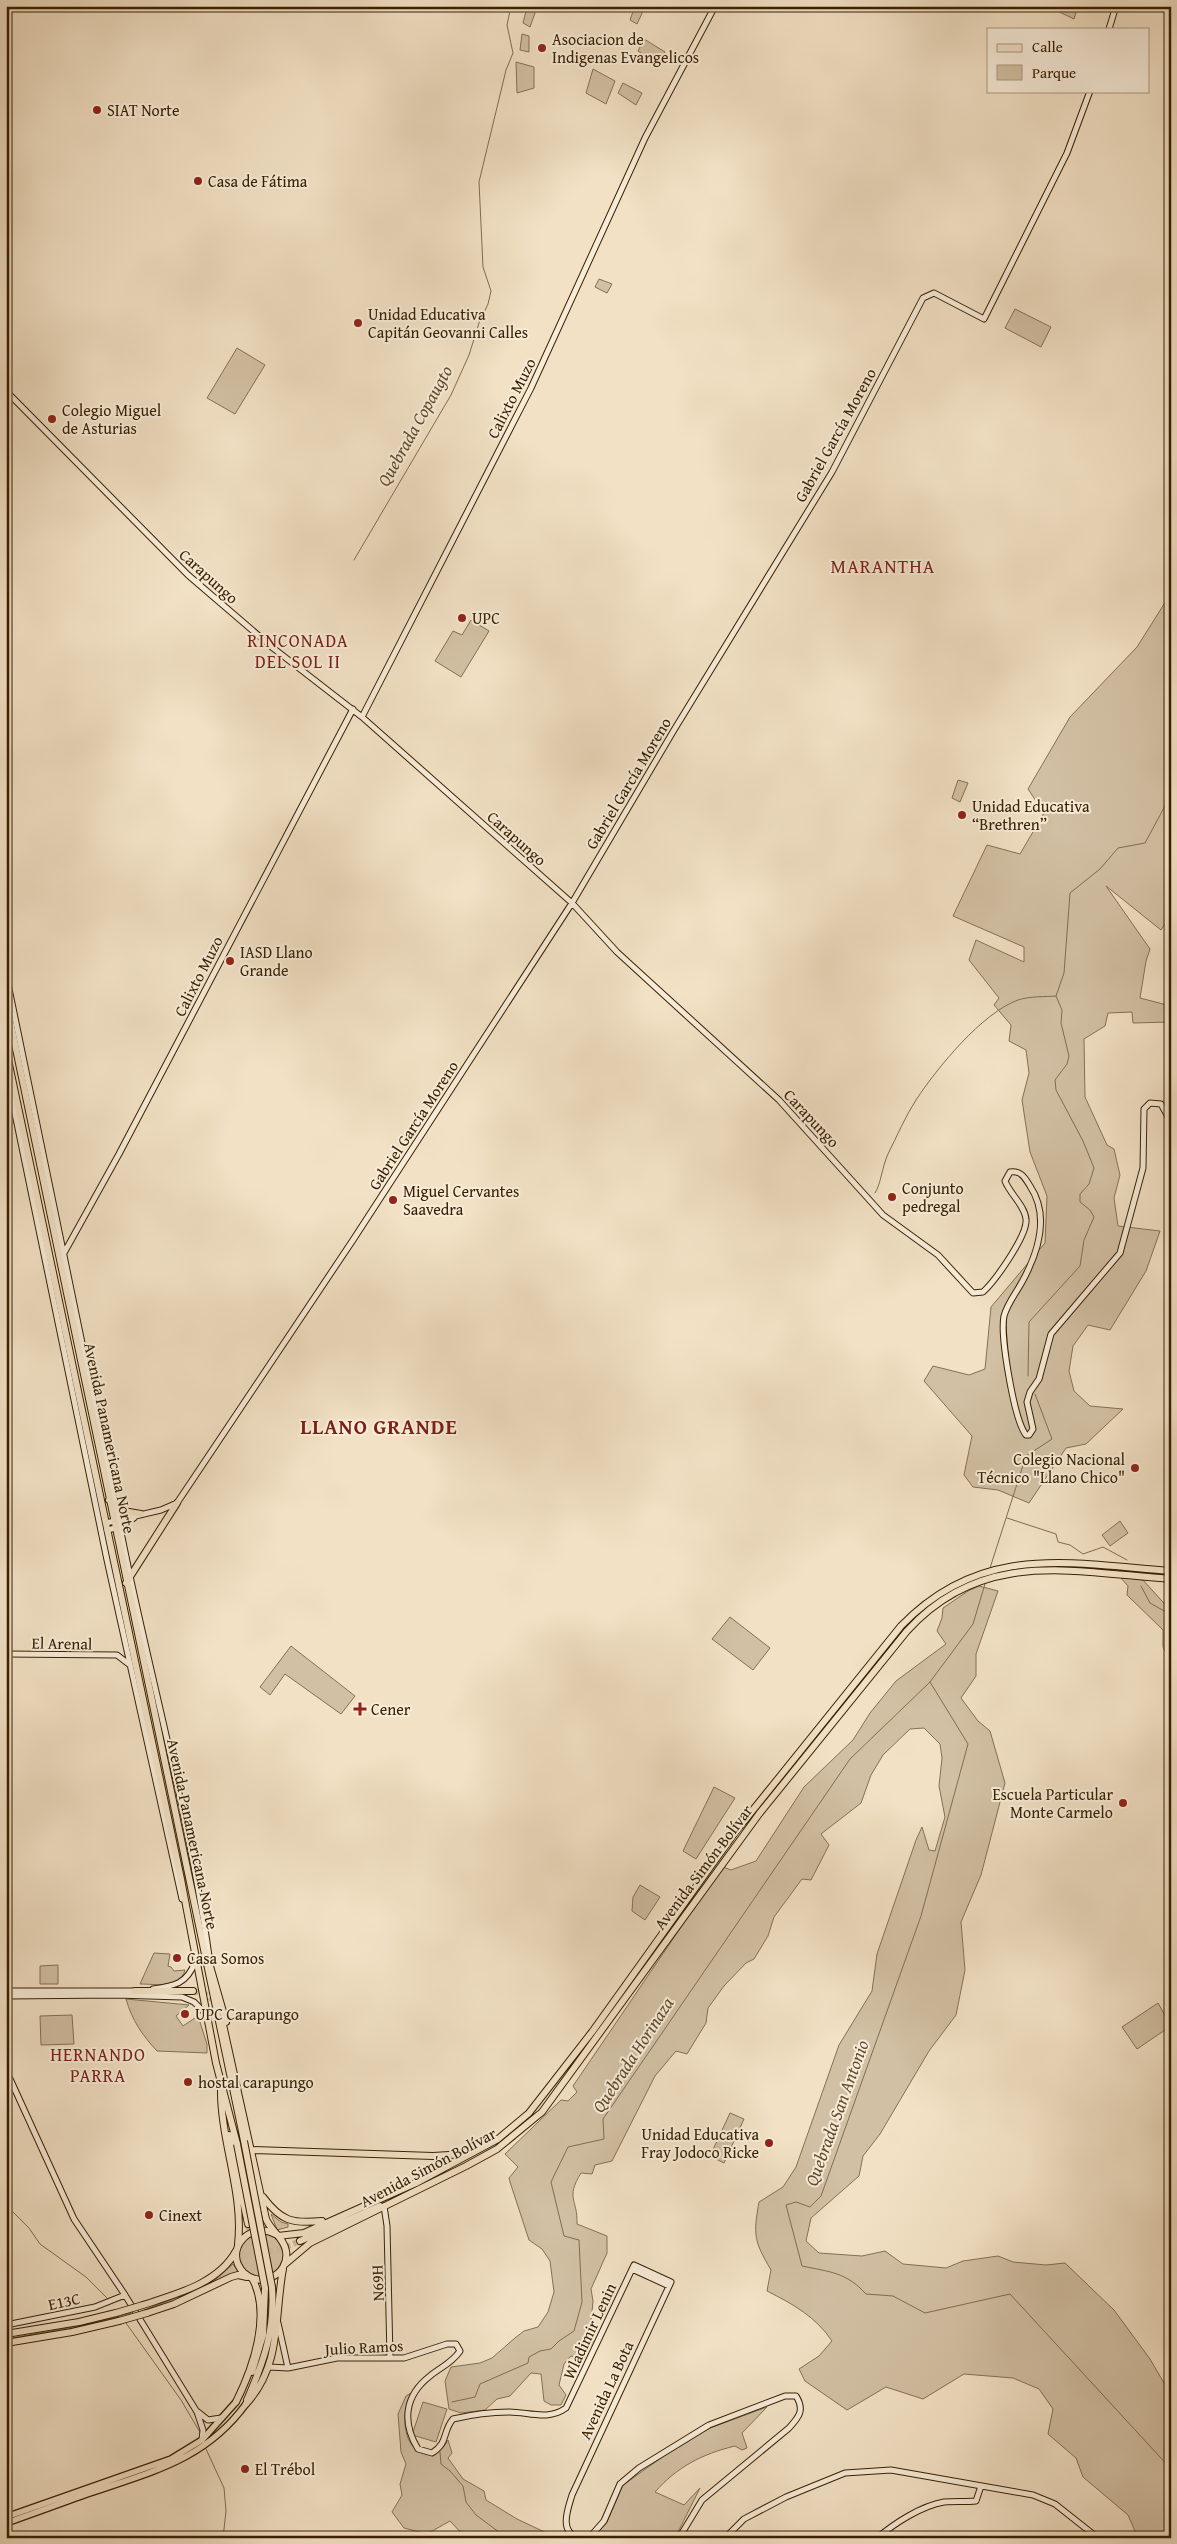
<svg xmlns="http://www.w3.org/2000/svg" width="1177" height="2544" viewBox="0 0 1177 2544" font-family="'Gentium Book Plus',serif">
	<rect width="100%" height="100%" fill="#f2e1c5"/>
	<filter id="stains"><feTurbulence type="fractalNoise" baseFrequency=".004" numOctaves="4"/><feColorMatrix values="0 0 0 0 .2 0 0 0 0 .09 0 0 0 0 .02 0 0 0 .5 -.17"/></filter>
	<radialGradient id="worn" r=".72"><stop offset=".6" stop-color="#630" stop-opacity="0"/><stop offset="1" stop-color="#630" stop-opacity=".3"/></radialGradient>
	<path fill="#d2c0a4" stroke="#857052" d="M635 6 644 9 637 24 630 20Z
		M1047 6H1078L1074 19Z
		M527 7 535 13 530 27 523 23Z
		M522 34 529 36V52L520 50Z
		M644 39 665 52 658 64 638 51Z
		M516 62 534 67V88L517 93Z
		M593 69 615 81 606 104 586 93Z
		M623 83 642 93 636 105 618 93Z
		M599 279 612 284 607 293 595 287Z
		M1015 309 1051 327 1041 347 1005 328Z
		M237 348 265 365 235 414 207 398Z
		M1171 593V915L1161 930 1106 886 1150 949 1146 961 1140 998 1171 1006V1022L1133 1023 1132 1012 1108 1013 1105 1026 1084 1039 1085 1097 1107 1145 1114 1149 1120 1175 1114 1198 1118 1226 1160 1231 1146 1271 1110 1330 1088 1325 1073 1346 1069 1371 1074 1391 1090 1406 1123 1409 1086 1444 1066 1448 1029 1503 998 1490 973 1487 964 1475 972 1436 924 1381 933 1366 969 1375 985 1369 991 1307 1045 1243 1047 1196 1030 1152 1022 1100 1029 1073 1026 1050 1009 1041 1011 1025 994 1005 999 998 969 960 976 940 1024 962V947L953 916 987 845 1020 854 1044 813 1028 789 1070 717 1137 647Z
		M471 620 489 631 461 677 435 661 453 631 462 635Z
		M958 780 968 783 960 802 952 798Z
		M1120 1521 1128 1533 1110 1546 1102 1535Z
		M1120 1577 1143 1580 1171 1611V1663L1163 1647V1630L1127 1595 1128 1586Z
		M979 1586 998 1591 976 1654V1676L961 1698 978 1721 990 1731 1005 1783 981 1875 961 1922 965 1970 956 2015 929 2051 880 2134 863 2156 859 2176 811 2218 806 2241 819 2253 862 2256 885 2251 903 2264 946 2268 963 2261 998 2256 1013 2262 1046 2265 1065 2263 1114 2310 1150 2359 1171 2395V2538H1138L1128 2515 1083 2477 1076 2458 1048 2434 1053 2409 1039 2389 1013 2378 964 2374 923 2399 886 2387 847 2410 805 2381 799 2369 819 2356 832 2341C816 2317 793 2304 767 2291L771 2270C754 2241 753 2235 759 2202L783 2187 796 2167 839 2045 872 1991 877 1954 916 1840 922 1827 929 1850 935 1851 945 1817 939 1786 942 1758 940 1744 924 1728 910 1729 883 1755 871 1775 861 1803 821 1834 829 1845 811 1880 802 1879 774 1917 768 1936 754 1959 746 1963 724 1986 708 2008 706 2023 687 2054 676 2051 655 2076 612 2161 595 2165 592 2174 581 2173C565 2199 578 2199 577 2224L607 2236V2253L591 2289 593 2301 590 2334 593 2341 584 2358 571 2356 564 2364 559 2385 566 2395 561 2405H551L544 2401 541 2374 531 2373 510 2396 497 2399 485 2410 461 2413 449 2409 445 2381 451 2367 480 2363 492 2358 515 2338 524 2331 538 2327 548 2312 554 2292 550 2261 542 2249 529 2240 510 2182 509 2178 518 2167 505 2154 561 2100 568 2101 577 2092 573 2086C623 2013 672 1939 723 1867L731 1870 756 1861 804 1787 853 1740 870 1713 896 1681 946 1644 937 1631 942 1618 943 1608 968 1591Z
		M730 1617 770 1648 753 1670 712 1639Z
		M291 1646 355 1696 341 1714 285 1674 270 1695 260 1687Z
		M714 1787 735 1798 696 1859 683 1851Z
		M640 1885 660 1897 645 1920 632 1911 633 1897Z
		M154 1953 170 1954 168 1966 171 1967 174 1971 185 1970C180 1989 156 1984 140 1984Z
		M58 1965V1984H40V1966Z
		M126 1999 189 2005 176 2016 183 2026 198 2016 207 2044V2053L157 2051C142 2035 132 2020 126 1999Z
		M1158 2003 1171 2026 1137 2049 1122 2027Z
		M72 2015 74 2044 41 2045 40 2016Z
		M730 2113 744 2119 724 2163 710 2156Z
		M271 2214 281 2222 288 2224V2227L277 2230Z
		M255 2233 263 2279C249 2278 243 2268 238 2256L244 2239Z
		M265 2233C292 2239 287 2258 273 2275Z
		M233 2264 239 2273 142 2311 215 2280Z
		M131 2313 80 2327 6 2339 73 2327Z
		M411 2393C406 2405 403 2418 406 2431 410 2455 436 2464 448 2440L452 2453 448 2458 463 2479 484 2491 486 2500 517 2519 557 2538H466L450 2521 427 2534 404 2528 392 2512 402 2495 400 2484 406 2464 401 2452 398 2414 406 2396Z
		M423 2402 447 2409 436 2442 412 2435Z
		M767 2407 742 2433 747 2448 742 2450 735 2446C702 2454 677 2467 655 2492L684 2505 700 2488 675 2538H592L606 2524 623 2485 685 2441 710 2428Z"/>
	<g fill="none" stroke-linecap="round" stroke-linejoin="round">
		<path stroke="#826c4e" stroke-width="1" d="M354 560 451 395 469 355 479 323 488 304 491 291 483 267 479 182 506 70 513 53 507 25 511 6
			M875 1193C881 1184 882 1167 888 1154 897 1136 905 1117 916 1100 937 1068 982 1013 1018 1000 1030 996 1045 997 1056 996
			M1028 1376 1029 1322 1080 1266 1084 1240 1094 1217 1090 1210 1080 1202V1194L1089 1184 1094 1168 1083 1141 1056 1090 1055 1080 1067 1064 1069 1056 1061 1023 1062 1010 1056 996 1064 973 1070 893 1100 869 1118 848 1145 843 1165 806 1171 753
			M1007 1518 1056 1534 1058 1542 1070 1545 1083 1554 1103 1547 1127 1560
			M990 1568 1026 1456 1052 1439 1035 1394
			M1141 1586 1150 1603 1166 1612 1171 1618
			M930 1682 968 1744 921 1916 821 2196 810 2207 796 2202 786 2205 802 2266C830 2272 846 2272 866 2294L893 2296 925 2313 1010 2294 1171 2469
			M6 2205 29 2228 40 2244 86 2277 108 2299
			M126 2323 181 2400 201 2434
			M452 2402 475 2397 480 2384 528 2363 529 2357 540 2351 551 2349 559 2341 574 2331 582 2302 579 2240 564 2236 551 2182 568 2147 604 2139 603 2119 850 1759 930 1682 973 1624 985 1584
			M206 2449 224 2488 226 2511 223 2538
			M440 2452 441 2464 450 2471 463 2486 466 2502 476 2515 507 2538
			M1166 2538 1171 2525"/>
		<path stroke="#cdba9e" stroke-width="6" stroke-dasharray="6 3" stroke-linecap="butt" d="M193 1991 205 1994 216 2002
			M248 2224C254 2261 274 2253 300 2241"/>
		<defs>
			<path id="secondary" d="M1109 29 1116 6
				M6 391 188 575 273 648 362 717 572 903 617 952 779 1100 883 1215 938 1255 973 1293 983 1292C995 1281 1028 1235 1026 1219 1025 1206 1010 1194 1005 1181L1010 1172C1021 1170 1025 1178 1030 1186 1050 1216 1038 1253 1022 1282 1016 1293 1007 1304 1004 1316 1000 1335 1014 1420 1026 1435H1029L1033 1429 1027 1402 1030 1392 1039 1379 1051 1334 1120 1253 1143 1168 1144 1109 1150 1103 1161 1104 1171 1122
				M362 717 531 388 645 138 715 6
				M6 974C49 1174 88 1375 130 1576 157 1702 191 1828 209 1956
				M6 1070 107 1560 182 1899
				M64 1253 119 1154 353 709
				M106 1523 161 1510 177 1503 353 1240 572 903 674 730 832 472 923 298 934 293 984 319 1067 153 1090 91
				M107 1530 120 1527 134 1518
				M6 1654 117 1655 130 1665
				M153 1989C174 1986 187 1984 195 1962
				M6 1991H137
				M6 1996 116 1995 182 1997 194 2002 206 2014
				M6 2070 74 2219 125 2295 197 2412 203 2430 202 2440
				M384 2206 387 2226 390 2358
				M632 2269 669 2286
				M278 2323 288 2368
				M6 2325 95 2307 125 2295
				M269 2367 288 2368 337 2358H404L447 2344H456L460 2351C452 2363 441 2367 430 2376 404 2396 402 2423 418 2449L432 2453C449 2442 442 2432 453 2419 470 2415 491 2412 509 2412 529 2412 548 2421 566 2408L634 2265 671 2282 572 2495C568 2509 559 2530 577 2538
				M198 2412 208 2420 221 2418
				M589 2538 604 2521 620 2484 639 2468 709 2425 785 2396H796C805 2410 799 2417 789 2428L702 2500 679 2538
				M725 2538 744 2519 786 2497 845 2473 891 2470 1033 2495 1055 2504 1098 2538
				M877 2538C895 2523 921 2506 944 2502 955 2501 966 2502 976 2501L981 2486"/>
			<path id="primary" d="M6 2517 171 2459 202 2440 236 2402
				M6 2523C35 2513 64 2502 93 2492 154 2471 206 2459 246 2404"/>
			<path id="highway" d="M6 1001 244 2141
				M6 1050 181 1879 216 2063 237 2144
				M109 1500 123 1511 141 1514
				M126 1583 177 1503
				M206 1952 226 2022
				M135 1991H193
				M222 2020 266 2219C271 2231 284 2238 286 2251 290 2274 261 2289 244 2273 222 2251 250 2220 275 2234
				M221 2088C220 2140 244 2192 238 2244
				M229 2135 248 2224
				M252 2150 433 2156 465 2154
				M263 2197C281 2221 292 2224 322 2221
				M278 2236 304 2233 416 2183 498 2139 529 2113 592 2032 736 1831 901 1626C981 1543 1068 1563 1171 1571
				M300 2241 380 2206
				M284 2265 310 2243 466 2166 497 2149 542 2112 759 1814 907 1631C982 1548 1073 1572 1171 1579
				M143 2305C176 2294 218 2284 236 2251
				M147 2313 174 2304 231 2277 238 2275 247 2277
				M6 2334 79 2322 116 2313
				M6 2343 72 2332 119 2321
				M252 2372 263 2335 265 2288
				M247 2400C264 2361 275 2330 272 2287
				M236 2402C253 2368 272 2314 252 2278
				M246 2404C282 2365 274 2317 283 2269"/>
		</defs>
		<use href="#secondary" stroke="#382000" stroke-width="7"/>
		<use href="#primary" stroke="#382000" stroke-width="8"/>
		<use href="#highway" stroke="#382000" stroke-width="8"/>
		<use href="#secondary" stroke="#f7ecd9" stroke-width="5"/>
		<use href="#primary" stroke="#f2e1c5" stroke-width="5.5"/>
		<use href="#highway" stroke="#f2e1c5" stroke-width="6"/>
		<defs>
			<path id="highway-bridge" d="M244 2141 272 2287
				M237 2144 265 2288
				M116 2313 143 2305
				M119 2321 147 2313"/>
		</defs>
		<use href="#highway-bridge" stroke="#382000" stroke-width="8" stroke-linecap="butt"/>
		<use href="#highway-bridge" stroke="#f2e1c5" stroke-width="6"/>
	</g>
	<g fill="#8f2418" stroke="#f7ecd9" stroke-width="2">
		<circle cx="542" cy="48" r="5"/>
		<circle cx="97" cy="110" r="5"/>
		<circle cx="198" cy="181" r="5"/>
		<circle cx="358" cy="323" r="5"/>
		<circle cx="52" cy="419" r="5"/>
		<circle cx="462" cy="618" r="5"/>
		<circle cx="962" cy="815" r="5"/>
		<circle cx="230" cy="961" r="5"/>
		<circle cx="892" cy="1197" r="5"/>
		<circle cx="393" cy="1200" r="5"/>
		<circle cx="1135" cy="1468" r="5"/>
		<path d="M357.5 1701.5h5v5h5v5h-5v5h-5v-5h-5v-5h5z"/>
		<circle cx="1123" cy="1803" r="5"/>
		<circle cx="177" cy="1958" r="5"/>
		<circle cx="185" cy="2014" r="5"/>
		<circle cx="188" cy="2082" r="5"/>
		<circle cx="769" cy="2143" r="5"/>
		<circle cx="149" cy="2215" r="5"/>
		<circle cx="245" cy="2469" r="5"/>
	</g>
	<g text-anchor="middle" stroke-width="4" stroke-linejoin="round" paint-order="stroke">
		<g font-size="16" fill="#382000" stroke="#f7ecd9" text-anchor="start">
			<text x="552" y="45">Asociacion de<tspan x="552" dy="18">Indigenas Evangelicos</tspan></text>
			<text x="107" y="116">SIAT Norte</text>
			<text x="208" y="187">Casa de Fátima</text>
			<text x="368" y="320">Unidad Educativa<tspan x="368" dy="18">Capitán Geovanni Calles</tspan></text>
			<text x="62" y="416">Colegio Miguel<tspan x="62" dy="18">de Asturias</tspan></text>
			<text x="472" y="624">UPC</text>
			<text x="972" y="812">Unidad Educativa<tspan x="972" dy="18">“Brethren”</tspan></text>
			<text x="240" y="958">IASD Llano<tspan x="240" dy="18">Grande</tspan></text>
			<text x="902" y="1194">Conjunto<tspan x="902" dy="18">pedregal</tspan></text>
			<text x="403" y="1197">Miguel Cervantes<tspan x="403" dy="18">Saavedra</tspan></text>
			<text x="1125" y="1465" text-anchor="end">Colegio Nacional<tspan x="1125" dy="18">Técnico "Llano Chico"</tspan></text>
			<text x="371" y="1715">Cener</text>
			<text x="1113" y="1800" text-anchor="end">Escuela Particular<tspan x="1113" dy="18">Monte Carmelo</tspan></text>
			<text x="187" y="1964">Casa Somos</text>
			<text x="195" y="2020">UPC Carapungo</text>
			<text x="198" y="2088">hostal carapungo</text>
			<text x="759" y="2140" text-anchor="end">Unidad Educativa<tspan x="759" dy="18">Fray Jodoco Ricke</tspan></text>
			<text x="159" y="2221">Cinext</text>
			<text x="255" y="2475">El Trébol</text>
		</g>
		<g font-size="16" fill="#382000" stroke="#f7ecd9">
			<text transform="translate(511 398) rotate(-63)" y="6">Calixto Muzo</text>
			<text transform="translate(835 435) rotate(-61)" y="6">Gabriel García Moreno</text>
			<text transform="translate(209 576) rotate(42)" y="6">Carapungo</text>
			<text transform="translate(628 783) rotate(-59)" y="6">Gabriel García Moreno</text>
			<text transform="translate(517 838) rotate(42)" y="6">Carapungo</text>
			<text transform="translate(198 976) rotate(-63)" y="6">Calixto Muzo</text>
			<text transform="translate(812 1118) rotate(47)" y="6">Carapungo</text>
			<text transform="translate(413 1125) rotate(-57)" y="6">Gabriel García Moreno</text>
			<text transform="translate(110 1438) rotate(78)" y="6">Avenida Panamericana Norte</text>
			<text transform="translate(62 1643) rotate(1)" y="6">El Arenal</text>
			<text transform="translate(193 1834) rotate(78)" y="6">Avenida Panamericana Norte</text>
			<text transform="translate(703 1867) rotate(-53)" y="6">Avenida Simón Bolívar</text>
			<text transform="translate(428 2167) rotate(-28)" y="6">Avenida Simón Bolívar</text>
			<text transform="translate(377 2283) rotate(-92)" y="6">N69H</text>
			<text transform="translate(64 2301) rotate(-12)" y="6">E13C</text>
			<text transform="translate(589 2331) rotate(-65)" y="6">Wladimir Lenin</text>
			<text transform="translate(364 2347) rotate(-3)" y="6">Julio Ramos</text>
			<text transform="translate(606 2390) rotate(-65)" y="6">Avenida La Bota</text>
		</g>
		<g font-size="18" font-style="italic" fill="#634c2e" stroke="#f7ecd9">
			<text transform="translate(415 426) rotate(-61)" y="6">Quebrada Copaugto</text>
			<text transform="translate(633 2055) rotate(-57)" y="6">Quebrada Horinaza</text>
			<text transform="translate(837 2113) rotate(-70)" y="6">Quebrada San Antonio</text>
		</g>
		<g font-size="18" letter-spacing="1" fill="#7a1f14" stroke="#f7ecd9">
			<text x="298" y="647">RINCONADA<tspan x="298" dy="21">DEL SOL II</tspan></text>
			<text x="98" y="2061">HERNANDO<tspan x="98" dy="21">PARRA</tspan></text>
		</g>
		<g font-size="19" letter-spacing="1" fill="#7a1f14" stroke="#f7ecd9">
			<text x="883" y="573">MARANTHA</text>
		</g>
		<g font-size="21" font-weight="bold" letter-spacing="1" fill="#7a1f14" stroke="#f7ecd9">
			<text x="379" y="1434">LLANO GRANDE</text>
		</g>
	</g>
	<rect width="1177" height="2544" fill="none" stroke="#f2e1c5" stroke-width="25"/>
	<rect x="8" y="8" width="1162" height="2529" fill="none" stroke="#382000" stroke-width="2.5"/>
	<rect x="12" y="12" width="1152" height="2519" fill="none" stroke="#382000"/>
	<rect x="987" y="28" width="162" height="65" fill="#f7ecd9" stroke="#ab9a82"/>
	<rect x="997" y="44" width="25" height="8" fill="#f2e1c5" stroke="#ab9a82"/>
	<text x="1032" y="52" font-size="15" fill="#382000">Calle</text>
	<rect x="997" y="65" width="25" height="15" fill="#d2c0a4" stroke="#ab9a82"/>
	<text x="1032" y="78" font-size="15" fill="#382000">Parque</text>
	<rect width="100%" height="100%" filter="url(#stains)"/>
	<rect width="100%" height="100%" fill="url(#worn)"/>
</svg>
